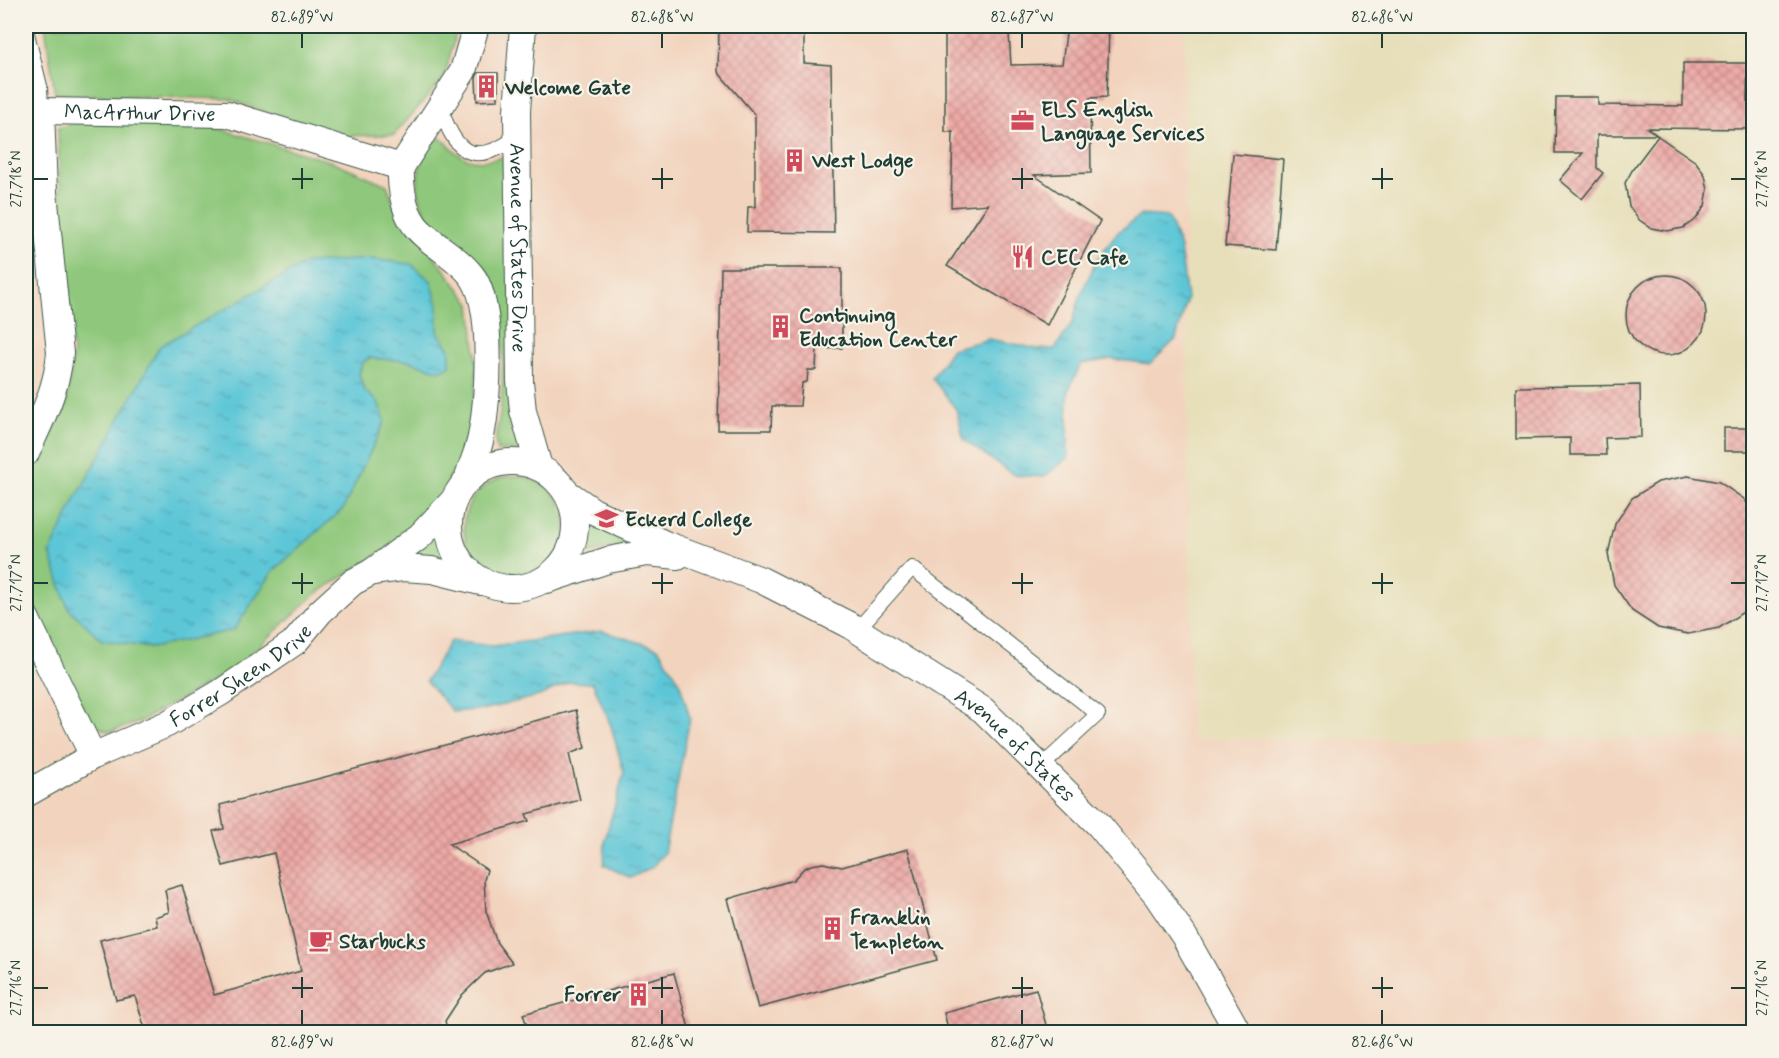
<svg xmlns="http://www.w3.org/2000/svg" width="1779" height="1058" viewBox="0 0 1779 1058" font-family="Mynerve,sans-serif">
	<defs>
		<pattern id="water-ripples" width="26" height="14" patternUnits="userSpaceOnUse" patternTransform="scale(1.5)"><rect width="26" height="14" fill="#5cc6d7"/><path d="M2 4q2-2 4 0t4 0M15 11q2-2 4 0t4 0" fill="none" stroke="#4ba2af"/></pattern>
		<pattern id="building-cross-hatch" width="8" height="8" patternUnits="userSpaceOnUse" patternTransform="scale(1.5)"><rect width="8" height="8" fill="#eea9a6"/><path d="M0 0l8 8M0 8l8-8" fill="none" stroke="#c08b88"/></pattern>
	</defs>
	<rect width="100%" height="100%" fill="#f7f3e8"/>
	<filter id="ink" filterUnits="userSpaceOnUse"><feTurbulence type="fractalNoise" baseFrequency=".0167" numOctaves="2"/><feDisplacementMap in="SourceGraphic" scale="12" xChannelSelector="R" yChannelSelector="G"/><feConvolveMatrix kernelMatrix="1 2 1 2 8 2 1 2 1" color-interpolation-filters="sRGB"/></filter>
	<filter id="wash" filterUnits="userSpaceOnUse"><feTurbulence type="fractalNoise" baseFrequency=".008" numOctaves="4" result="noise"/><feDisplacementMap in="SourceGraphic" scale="24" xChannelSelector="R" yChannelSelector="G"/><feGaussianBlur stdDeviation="1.35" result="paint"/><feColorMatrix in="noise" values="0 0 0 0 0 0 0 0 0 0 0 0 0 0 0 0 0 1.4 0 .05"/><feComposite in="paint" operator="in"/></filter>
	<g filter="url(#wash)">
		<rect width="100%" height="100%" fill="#e7dfb9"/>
		<path fill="#f2d4be" d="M26 26H1184L1191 739 1753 738V1032H26Z"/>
		<path fill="#8fc87c" stroke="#578258" stroke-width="1.5" d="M45 26H458L444 78 394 135 333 136 229 99 55 94Z
			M93 118 206 125 336 163 387 185 394 204 471 304 477 367 471 433 450 486 416 526 391 546 317 593 232 671 137 723 109 732 91 723 63 669 26 587V484L66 406 73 353 62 264 58 128Z
			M432 137C446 138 446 143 456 152 471 165 490 161 507 156L524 448 517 451H497C493 437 500 420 501 406 503 379 505 311 496 287 481 248 433 241 421 203 413 178 421 159 432 137Z
			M464 527a51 51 0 1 1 102 0a51 51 0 1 1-102 0Z
			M593 523 632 541V544L587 554 590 527Z
			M440 529 447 558 443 562 426 561 406 553Z"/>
		<path fill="url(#water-ripples)" stroke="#3e8286" stroke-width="1.5" d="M1141 215 1168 217 1180 248 1187 299 1176 339 1150 364 1112 359 1081 364 1068 391V458L1044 477 1014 475 964 440 956 409 932 378 952 349 989 339 1038 349H1055L1073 322 1081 293 1098 258 1116 234Z
			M371 259 411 264 431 281 438 305V332L450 349V366L440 371 409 361 368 358 362 364 359 374 364 390 378 402 385 421 343 509 273 571 234 630 151 648 102 640 68 608 50 553 75 500 160 346 306 263Z
			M602 631 658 648 679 680 690 718 664 853 652 867 631 878 604 865 605 839 624 773 611 726 593 683 569 682 539 696 486 709 453 712 426 681 450 641 493 646Z"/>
		<g id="blocks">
			<path fill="url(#building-cross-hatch)" d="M719 26H804V63L831 65 834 233 747 232 748 207H755V115L718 72Z
				M1067 26H1109L1107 97 1090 98 1091 173 1034 175 1100 221 1047 325 947 266 988 204 951 207 953 132H945V33H1009L1011 65 1062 64Z
				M1683 63H1748L1747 101 1754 102V129L1647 128 1657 135H1597V168L1603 173 1582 199 1560 180 1583 153H1555L1556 97H1598V105L1683 106Z
				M478 73H498V100L477 101 476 78Z
				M1658 136 1696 162 1705 175 1708 190 1705 206 1696 219 1683 228 1667 231 1651 228 1638 219 1629 206 1625 183 1633 169Z
				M1233 154 1283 159 1276 250 1225 246Z
				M721 268H842V348L817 349 816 370H808L807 382 802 383 800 406H772L771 430H718Z
				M1626 315a40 40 0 1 1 80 0a40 40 0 1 1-80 0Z
				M1640 385 1641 437 1605 438 1606 455H1570V438L1516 439V387Z
				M1724 428H1754V451H1724Z
				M1688 476 1719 482 1744 499 1754 512V598L1745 611 1719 628 1688 634 1658 628 1632 611 1614 585 1608 554 1615 524 1632 498 1658 482Z
				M576 710 585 748 569 754 580 800 526 814 529 821 449 844 487 870 484 880 486 911 497 943 512 963 485 973 462 995 445 1021 448 1032H146L135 996 116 1000 100 940 157 926 155 917 169 912 165 890 182 885 214 995 301 971 274 853 223 866 213 831 224 829 220 805Z
				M908 849 937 960 758 1008 728 899 793 880 803 869 811 865 823 863 842 867Z
				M674 973 690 1032H529L523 1014Z
				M1036 989 1048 1032H949L944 1013Z"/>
		</g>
	</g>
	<g filter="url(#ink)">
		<use href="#blocks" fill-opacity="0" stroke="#3d5548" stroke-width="1.5"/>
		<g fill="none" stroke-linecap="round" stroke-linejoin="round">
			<defs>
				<path id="service" d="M26 30 40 86 41 111
					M440 105C454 152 472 169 517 137
					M857 630 912 568 1098 714 1041 767"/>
				<g id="minor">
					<path id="s1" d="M523 26 517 111 520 381 523 411 539 467"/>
					<path id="s2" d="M26 453C41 420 57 390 60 353L44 192 41 111 227 114 401 167"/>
					<circle cx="512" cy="525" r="63"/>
					<path d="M467 481C471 466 478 452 481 437 488 400 494 311 474 279 460 257 427 243 414 224 403 209 400 184 401 167L463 71 476 26"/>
					<path id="s3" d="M567 493 593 511 665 544 761 580 851 626 983 710 1099 825 1157 896 1184 936 1238 1032"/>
					<path d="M372 572 403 568 432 570 480 582"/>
					<path d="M547 580 608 560 647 553 678 556"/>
					<path d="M26 618 93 756"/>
					<path id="s4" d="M26 794 93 756 167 724 220 693 295 642 320 612 353 582 372 572 420 536 453 501"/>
				</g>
			</defs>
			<use href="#service" stroke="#3d5548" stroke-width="16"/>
			<use href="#minor" stroke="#3d5548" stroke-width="28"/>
			<use href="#service" stroke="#fff" stroke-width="14"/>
			<use href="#minor" stroke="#fff" stroke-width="26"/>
		</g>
	</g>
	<path fill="none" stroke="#1f3d34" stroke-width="2" d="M302 33V48M662 33V48M1022 33V48M1382 33V48M302 168V189M662 168V189M1022 168V189M1382 168V189M33 179H48M292 179H313M652 179H673M1012 179H1033M1372 179H1393M1731 179H1746M302 573V594M662 573V594M1022 573V594M1382 573V594M33 583H48M292 583H313M652 583H673M1012 583H1033M1372 583H1393M1731 583H1746M302 977V998M662 977V998M1022 977V998M1382 977V998M33 988H48M292 988H313M652 988H673M1012 988H1033M1372 988H1393M1731 988H1746M302 1010V1025M662 1010V1025M1022 1010V1025M1382 1010V1025"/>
	<defs>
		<symbol id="building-bare" viewBox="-9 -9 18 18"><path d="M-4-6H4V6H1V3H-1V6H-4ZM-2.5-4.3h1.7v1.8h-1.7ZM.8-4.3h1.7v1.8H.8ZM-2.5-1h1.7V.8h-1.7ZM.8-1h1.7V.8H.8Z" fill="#d1495b" stroke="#f7f3e8" stroke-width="2.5" paint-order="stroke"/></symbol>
		<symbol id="office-bare" viewBox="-9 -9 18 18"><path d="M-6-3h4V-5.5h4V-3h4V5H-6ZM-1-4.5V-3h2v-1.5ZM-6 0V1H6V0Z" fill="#d1495b" stroke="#f7f3e8" stroke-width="2.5" paint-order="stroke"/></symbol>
		<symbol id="restaurant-bare" viewBox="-9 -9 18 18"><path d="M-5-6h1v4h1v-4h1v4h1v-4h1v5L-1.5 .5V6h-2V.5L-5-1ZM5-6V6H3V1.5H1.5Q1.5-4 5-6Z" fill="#d1495b" stroke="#f7f3e8" stroke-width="2.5" paint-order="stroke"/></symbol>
		<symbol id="university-bare" viewBox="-9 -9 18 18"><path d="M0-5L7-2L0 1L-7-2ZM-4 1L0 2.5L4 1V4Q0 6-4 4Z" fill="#d1495b" stroke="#f7f3e8" stroke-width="2.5" paint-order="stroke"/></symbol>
		<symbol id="cafe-bare" viewBox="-9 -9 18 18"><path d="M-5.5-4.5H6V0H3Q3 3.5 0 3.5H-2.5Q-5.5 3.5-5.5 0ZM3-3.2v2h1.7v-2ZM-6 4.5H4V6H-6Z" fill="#d1495b" stroke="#f7f3e8" stroke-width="2.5" paint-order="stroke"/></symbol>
	</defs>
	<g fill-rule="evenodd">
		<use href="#building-bare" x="470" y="70" width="33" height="33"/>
		<use href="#office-bare" x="1006" y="104" width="33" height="33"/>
		<use href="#building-bare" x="778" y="144" width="33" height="33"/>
		<use href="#restaurant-bare" x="1006" y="240" width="33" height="33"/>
		<use href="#building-bare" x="764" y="310" width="33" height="33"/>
		<use href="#university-bare" x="590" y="502" width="33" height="33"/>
		<use href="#building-bare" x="816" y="912" width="33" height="33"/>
		<use href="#cafe-bare" x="304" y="924" width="33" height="33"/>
		<use href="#building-bare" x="622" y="978" width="33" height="33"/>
	</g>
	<g text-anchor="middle" stroke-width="4.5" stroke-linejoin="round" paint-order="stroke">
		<g font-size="21" font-weight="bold" fill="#1f3d34" stroke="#f7f3e8" text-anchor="start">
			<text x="505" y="94">Welcome Gate</text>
			<text x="1041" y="116">ELS English<tspan x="1041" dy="24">Language Services</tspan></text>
			<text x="812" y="167">West Lodge</text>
			<text x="1041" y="264">CEC Cafe</text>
			<text x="799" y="322">Continuing<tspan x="799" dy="24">Education Center</tspan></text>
			<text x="625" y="526">Eckerd College</text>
			<text x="850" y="924">Franklin<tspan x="850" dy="24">Templeton</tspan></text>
			<text x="339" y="948">Starbucks</text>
			<text x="621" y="1001" text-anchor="end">Forrer</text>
		</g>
		<g font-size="21" fill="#1f3d34" stroke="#f7f3e8">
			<text dy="7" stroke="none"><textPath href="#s2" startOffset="448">MacArthur Drive</textPath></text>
			<text dy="7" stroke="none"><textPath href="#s1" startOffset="222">Avenue of States Drive</textPath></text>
			<text dy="7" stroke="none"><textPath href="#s4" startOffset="246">Forrer Sheen Drive</textPath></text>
			<text dy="7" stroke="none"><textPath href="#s3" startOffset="518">Avenue of States</textPath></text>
		</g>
	</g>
	<rect width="1779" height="1058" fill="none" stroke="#f7f3e8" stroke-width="66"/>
	<rect x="33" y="33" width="1713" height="992" fill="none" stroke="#1f3d34" stroke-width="2"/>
	<g font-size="15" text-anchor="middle" fill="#1f3d34">
		<text x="302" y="22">82.689°W</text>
		<text x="662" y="22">82.688°W</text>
		<text x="1022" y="22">82.687°W</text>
		<text x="1382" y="22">82.686°W</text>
		<text transform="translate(16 179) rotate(-90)" y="5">27.718°N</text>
		<text transform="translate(1762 179) rotate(-90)" y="5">27.718°N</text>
		<text transform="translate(16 583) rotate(-90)" y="5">27.717°N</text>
		<text transform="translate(1762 583) rotate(-90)" y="5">27.717°N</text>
		<text transform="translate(16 988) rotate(-90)" y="5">27.716°N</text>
		<text transform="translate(1762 988) rotate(-90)" y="5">27.716°N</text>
		<text x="302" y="1047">82.689°W</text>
		<text x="662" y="1047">82.688°W</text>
		<text x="1022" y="1047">82.687°W</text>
		<text x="1382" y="1047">82.686°W</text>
	</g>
</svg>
